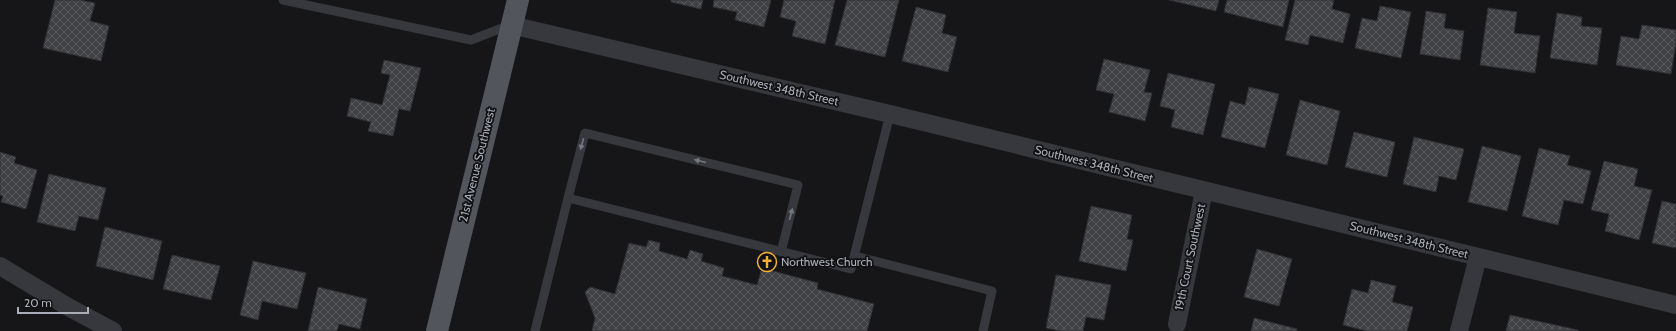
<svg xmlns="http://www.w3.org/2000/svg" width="1676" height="331" viewBox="0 0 1676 331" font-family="Cabin,sans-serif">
	<defs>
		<pattern id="building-cross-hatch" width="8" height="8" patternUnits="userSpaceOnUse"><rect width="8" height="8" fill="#404145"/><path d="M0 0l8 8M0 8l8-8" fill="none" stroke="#595a5e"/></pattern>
	</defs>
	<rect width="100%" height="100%" fill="#161618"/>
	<path fill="url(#building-cross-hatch)" stroke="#303034" d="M55 0H80L95 3 90 21 109 26 101 61 43 48Z
		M671 0H703L701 9 671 2Z
		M714 0H771L764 27 735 20 737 12 713 7Z
		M784 0H835L825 44 792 36 796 21 780 17Z
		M847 0H899L885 57 835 45Z
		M1169 0H1219L1216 11Z
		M1227 0H1289L1283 27 1224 12Z
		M1295 0H1334L1332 9 1350 14 1343 43 1310 35 1308 45 1285 40Z
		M1380 6 1411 12 1401 58 1355 48 1362 18 1377 21Z
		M916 7 946 15 942 33 957 37 948 72 902 61Z
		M1488 8 1517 12 1514 33 1540 36 1535 73 1480 65Z
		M1426 11 1446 14 1444 28 1464 31 1460 60 1420 54Z
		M1557 13 1582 17 1581 26 1602 28 1597 65 1550 58Z
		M1642 25 1676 30V42L1671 74 1616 65 1621 36 1639 39Z
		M1104 59 1150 70 1144 92 1152 93 1145 121 1109 112 1114 94 1096 90Z
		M384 60 421 68 410 111 399 109 393 136 368 131 371 122 347 116 351 98 382 105 390 75 381 73Z
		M1168 73 1215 84 1203 135 1171 127 1175 110 1160 106Z
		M1249 87 1279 94 1265 148 1221 137 1230 101 1245 105Z
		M1300 100 1340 111 1327 165 1286 155Z
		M1354 132 1395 142 1387 177 1345 167Z
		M1414 137 1464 149 1456 180 1439 176 1436 192 1403 184Z
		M1482 146 1521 156 1507 211 1468 202Z
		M1539 148 1570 156 1567 165 1591 171 1583 204 1564 200 1558 225 1522 216Z
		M0 152 16 157 14 163 37 170 26 209 1 202 3 196 0 195Z
		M1604 161 1638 169 1634 186 1652 190 1639 240 1605 231 1609 214 1591 210Z
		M49 174 106 188 98 220 79 216 75 231 37 222Z
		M1662 201 1676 204V248L1652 243Z
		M1091 206 1132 215 1127 239 1133 240 1126 271 1079 261Z
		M105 227 162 241 153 280 96 266Z
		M649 240 660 243 659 251 687 259 690 250 703 254 701 261 724 268 722 276 757 285 762 268 818 283 817 289 874 304 867 331H592L595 318 585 292 590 287 615 294 629 243 646 247Z
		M1257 249 1292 259 1279 306 1244 297Z
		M172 255 220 266 211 300 163 289Z
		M253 261 306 273 297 309 262 301 258 320 240 315Z
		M1056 275 1111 285 1104 320 1086 317 1083 331H1061L1046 328Z
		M1371 280 1396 286 1392 302 1413 307 1407 331H1367L1343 325 1352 289 1368 293Z
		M318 287 367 299 360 329 339 324 337 331H308Z
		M1510 315 1578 330V331H1506Z
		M1254 318 1297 329V331H1251Z"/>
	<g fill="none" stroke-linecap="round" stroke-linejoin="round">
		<path stroke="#37383d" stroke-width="9" d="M283 0 471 40 510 25
			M568 198 585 133 798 185 781 252
			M855 256 992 291 983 331
			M535 331 568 198 851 269 890 114"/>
		<path stroke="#37383d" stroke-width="18" d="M511 25 890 114 1676 305
			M0 266 70 308 113 331
			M1177 324 1204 191
			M1459 331 1478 257"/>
		<path stroke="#53555c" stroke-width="22" d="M437 331 518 0"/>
	</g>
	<defs><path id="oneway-solid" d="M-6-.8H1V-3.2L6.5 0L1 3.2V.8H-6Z"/></defs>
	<g fill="#757881">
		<use href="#oneway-solid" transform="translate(582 144) rotate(105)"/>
		<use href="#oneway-solid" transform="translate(700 161) rotate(-166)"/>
		<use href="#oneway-solid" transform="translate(791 214) rotate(-76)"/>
	</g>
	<defs>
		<symbol id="church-ring" viewBox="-11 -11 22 22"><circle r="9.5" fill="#111113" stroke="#f2b134" stroke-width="1.5"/><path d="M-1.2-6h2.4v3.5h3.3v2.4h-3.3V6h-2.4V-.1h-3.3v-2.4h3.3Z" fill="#f2b134"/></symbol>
	</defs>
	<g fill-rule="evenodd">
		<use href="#church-ring" x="756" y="251" width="22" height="22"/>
	</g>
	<g text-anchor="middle" stroke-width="3.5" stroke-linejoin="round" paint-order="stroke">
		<g font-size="12" fill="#a8adb8" stroke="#111113">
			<text transform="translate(779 88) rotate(13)" y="4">Southwest 348th Street</text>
			<text transform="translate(1094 164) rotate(14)" y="4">Southwest 348th Street</text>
			<text transform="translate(477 165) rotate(-76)" y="4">21st Avenue Southwest</text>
			<text transform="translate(1409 240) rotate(14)" y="4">Southwest 348th Street</text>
			<text transform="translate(1190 257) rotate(-78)" y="4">19th Court Southwest</text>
		</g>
		<g font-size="12" fill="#a8adb8" stroke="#111113" text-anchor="start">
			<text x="781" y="266">Northwest Church</text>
		</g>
	</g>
	<path d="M18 307v6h70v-6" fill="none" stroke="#a8adb8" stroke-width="2"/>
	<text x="24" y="307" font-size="12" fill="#a8adb8" stroke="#111113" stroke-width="3" paint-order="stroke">20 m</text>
</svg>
